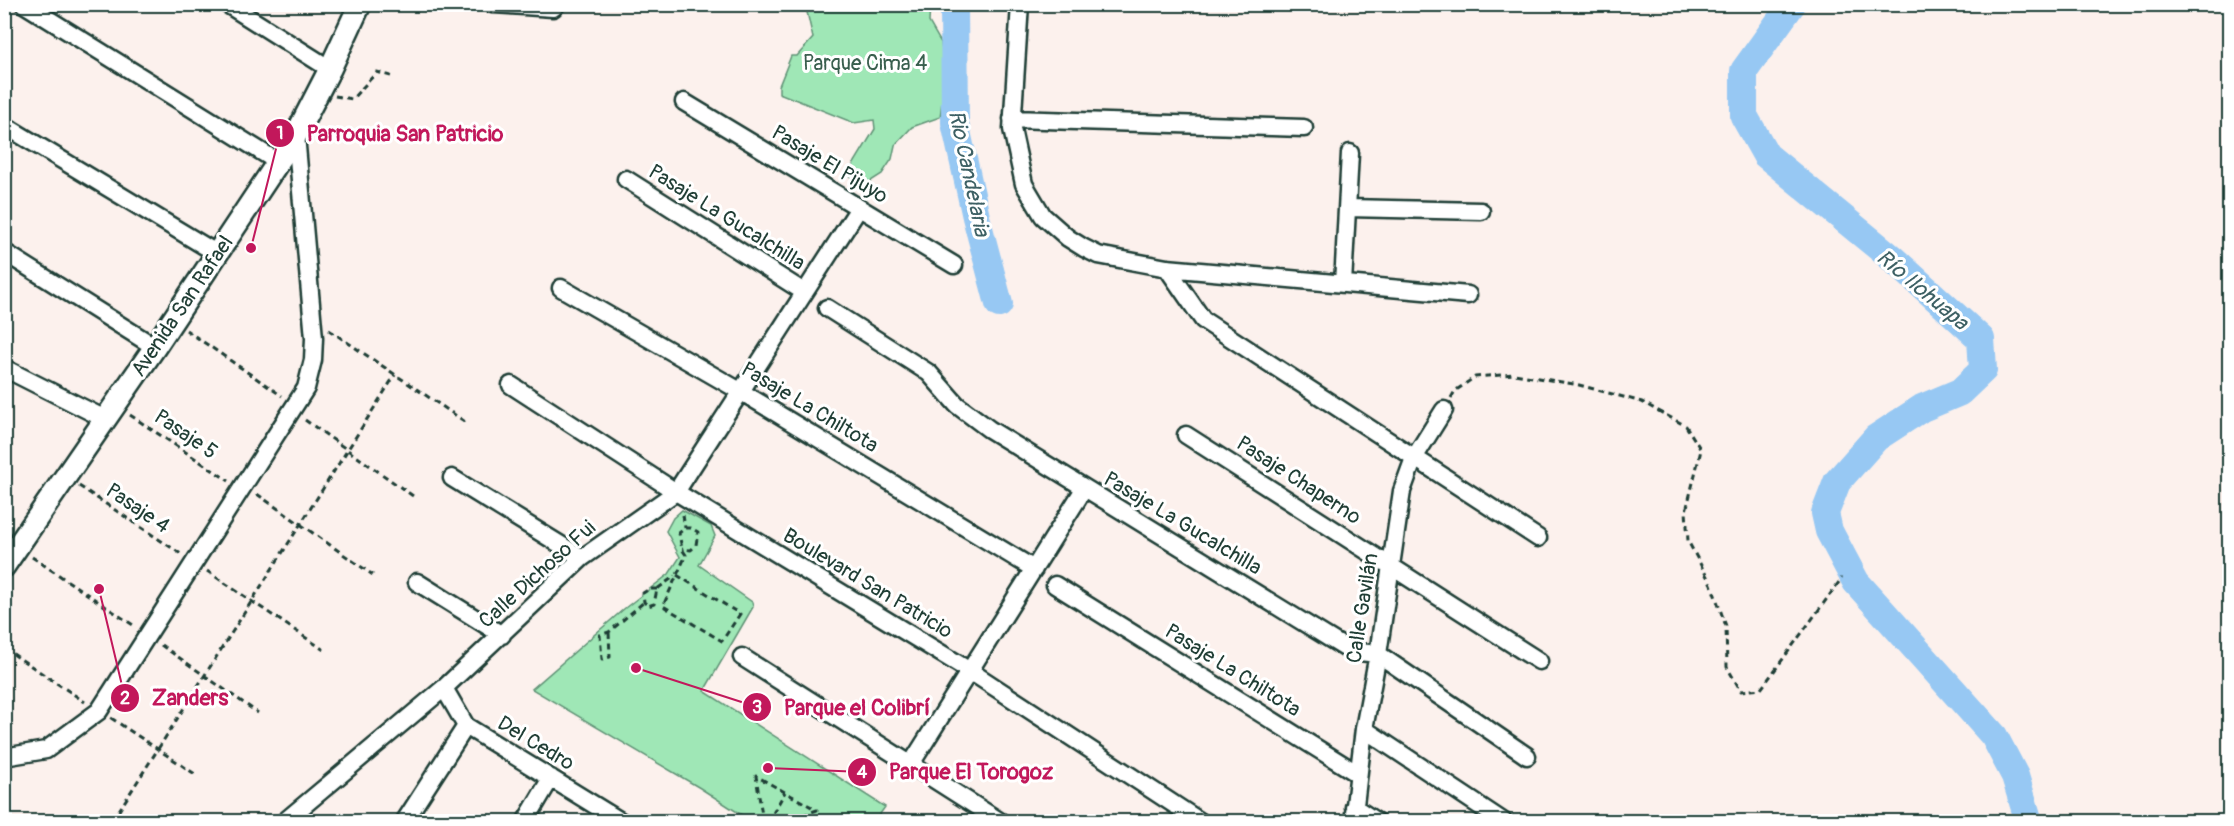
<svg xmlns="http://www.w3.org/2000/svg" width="2234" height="826" viewBox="0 0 2234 826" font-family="Pangolin,sans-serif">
	<rect width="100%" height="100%" fill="#fcf1ed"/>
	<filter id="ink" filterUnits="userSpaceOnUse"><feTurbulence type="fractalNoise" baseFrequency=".0167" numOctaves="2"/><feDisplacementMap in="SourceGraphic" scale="12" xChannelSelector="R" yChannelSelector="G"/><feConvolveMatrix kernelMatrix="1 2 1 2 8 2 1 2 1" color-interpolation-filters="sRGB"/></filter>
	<g filter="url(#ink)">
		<path fill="#9fe7b6" stroke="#5f9275" stroke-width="1.5" d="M801 5H930L929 22 941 43 945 77 940 117 912 127 895 145 892 159 882 174 868 183 847 175 875 129 874 120 854 123 779 93V86L791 56H797L813 38 807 12Z
			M682 510 711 526 715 536 699 565 752 602 753 607 704 691 885 807 875 821H751L700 788 532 689 625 608 669 574 680 557 666 531 673 518Z"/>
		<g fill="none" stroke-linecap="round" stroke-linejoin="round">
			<path stroke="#97c8f3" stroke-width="28" d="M954 4 955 123 976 217 999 304
				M1792 4 1744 71V116L1766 155 1893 259 1981 339 1983 370 1960 392 1922 408 1876 438 1837 482 1825 513 1829 531 1856 582 1994 736 2015 776 2029 822"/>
			<defs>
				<path id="minor" d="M24 4 278 162
					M227 4 330 69
					M493 4 553 8 557 4
					M1020 4 1012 129 1024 184 1043 216 1068 238 1084 248 1098 255 1167 268 1468 295
					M684 102 954 265
					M1012 119 1304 128
					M4 125 216 253
					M626 179 804 292
					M1347 208 1481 211
					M4 252 155 347
					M1167 268 1203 320 1538 538
					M1343 284 1350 153
					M561 288 740 391 1034 569
					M827 308 929 373 957 405 989 429 1350 651 1378 654 1527 756
					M4 368 105 419
					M511 385 676 492 970 671 1201 822
					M1186 435 1539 661
					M452 478 582 558
					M417 582 502 635
					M1055 585 1358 774
					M742 657 1001 822
					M444 688 466 726 622 822
					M1364 729 1504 822
					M4 757 46 750 99 711 306 388 313 360 314 338 296 135
					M911 764 1084 489
					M1354 807 1377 822
					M284 822 444 688 582 558 676 492 859 208
					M404 822 466 726
					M525 822 551 778
					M1353 822 1364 729 1378 654 1402 491 1414 458 1444 410"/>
				<path id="tertiary" d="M4 566 155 347 296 135 330 69 360 4"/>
			</defs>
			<use href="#minor" stroke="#1f3d34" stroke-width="21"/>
			<use href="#tertiary" stroke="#1f3d34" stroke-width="26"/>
			<path stroke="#1f3d34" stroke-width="3" stroke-dasharray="6 4.5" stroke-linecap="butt" d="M335 96 352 99 377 72 391 76
				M186 330 282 396
				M329 330 467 423
				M1451 398 1455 391 1475 377 1514 374 1579 385 1642 402 1686 426 1701 450 1686 511 1688 541 1711 584 1726 626 1727 667 1741 691 1761 689 1842 578
				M130 415 229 481
				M305 420 413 496
				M79 486 181 554
				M257 494 373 575
				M683 515 685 528
				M32 557 136 627
				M207 571 324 650
				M677 575 740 614 722 641 663 606 686 555 682 549 679 533 685 528H691L698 532 696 545 691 550 682 549
				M657 589H649L643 593 644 602 648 606 654 604 657 589 675 576
				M609 632 610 657 602 659 600 635 609 632 644 602
				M161 645 258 713
				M4 648 85 702
				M111 718 195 774
				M113 820 395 375
				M763 822 756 776 817 810 784 822
				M768 822 785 792"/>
			<use href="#minor" stroke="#fff" stroke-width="16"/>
			<use href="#tertiary" stroke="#fff" stroke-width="21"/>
		</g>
	</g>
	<g text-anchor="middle" stroke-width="6" stroke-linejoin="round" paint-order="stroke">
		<g font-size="21" fill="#395f4e" stroke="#fff">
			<text x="865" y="70">Parque Cima 4</text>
		</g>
		<g font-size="21" fill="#1f3d34" stroke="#fff">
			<text transform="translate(830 164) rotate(31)" y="7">Pasaje El Pijuyo</text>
			<text transform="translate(727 217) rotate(32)" y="7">Pasaje La Gucalchilla</text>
			<text transform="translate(182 306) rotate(-56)" y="7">Avenida San Rafael</text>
			<text transform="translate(810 407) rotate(31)" y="7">Pasaje La Chiltota</text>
			<text transform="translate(186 434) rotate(34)" y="7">Pasaje 5</text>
			<text transform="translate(1299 480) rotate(33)" y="7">Pasaje Chaperno</text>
			<text transform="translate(138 508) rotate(34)" y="7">Pasaje 4</text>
			<text transform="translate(1183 523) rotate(31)" y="7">Pasaje La Gucalchilla</text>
			<text transform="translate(537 574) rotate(-42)" y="7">Calle Dichoso Fui</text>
			<text transform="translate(868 583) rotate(31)" y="7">Boulevard San Patricio</text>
			<text transform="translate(1362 608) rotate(-81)" y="7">Calle Gavilán</text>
			<text transform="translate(1233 670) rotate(32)" y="7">Pasaje La Chiltota</text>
			<text transform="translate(536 743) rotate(31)" y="7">Del Cedro</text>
		</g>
		<g font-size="22" font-style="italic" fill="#3d6064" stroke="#fff">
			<text transform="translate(970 173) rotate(78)" y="8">Rio Candelaria</text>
			<text transform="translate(1923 289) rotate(40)" y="8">Río Ilohuapa</text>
		</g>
	</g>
	<path fill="none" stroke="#c2185b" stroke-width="2" d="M251 248L280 133M99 589L125 698M636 668L757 707M768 768L862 772"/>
	<g fill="#c2185b" stroke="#fff" stroke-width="2">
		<circle cx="251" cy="248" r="6"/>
		<circle cx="99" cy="589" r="6"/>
		<circle cx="636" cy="668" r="6"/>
		<circle cx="768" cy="768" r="6"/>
		<circle cx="280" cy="133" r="15"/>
		<circle cx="125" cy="698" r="15"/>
		<circle cx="757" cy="707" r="15"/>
		<circle cx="862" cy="772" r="15"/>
	</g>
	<g font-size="18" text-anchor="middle" font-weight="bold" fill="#fff">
		<text x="280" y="139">1</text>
		<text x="125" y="704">2</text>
		<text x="757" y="713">3</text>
		<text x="862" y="778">4</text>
	</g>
	<g font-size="22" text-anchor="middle" font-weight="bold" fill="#c2185b" stroke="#fff" stroke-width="6" stroke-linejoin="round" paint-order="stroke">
		<text x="405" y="141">Parroquia San Patricio</text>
		<text x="190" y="705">Zanders</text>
		<text x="857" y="715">Parque el Colibrí</text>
		<text x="971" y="779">Parque El Torogoz</text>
	</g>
	<rect width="2234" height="826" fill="none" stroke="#fff" stroke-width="24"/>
	<rect x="12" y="12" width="2210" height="802" fill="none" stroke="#1f3d34" stroke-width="2" filter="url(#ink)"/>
</svg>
